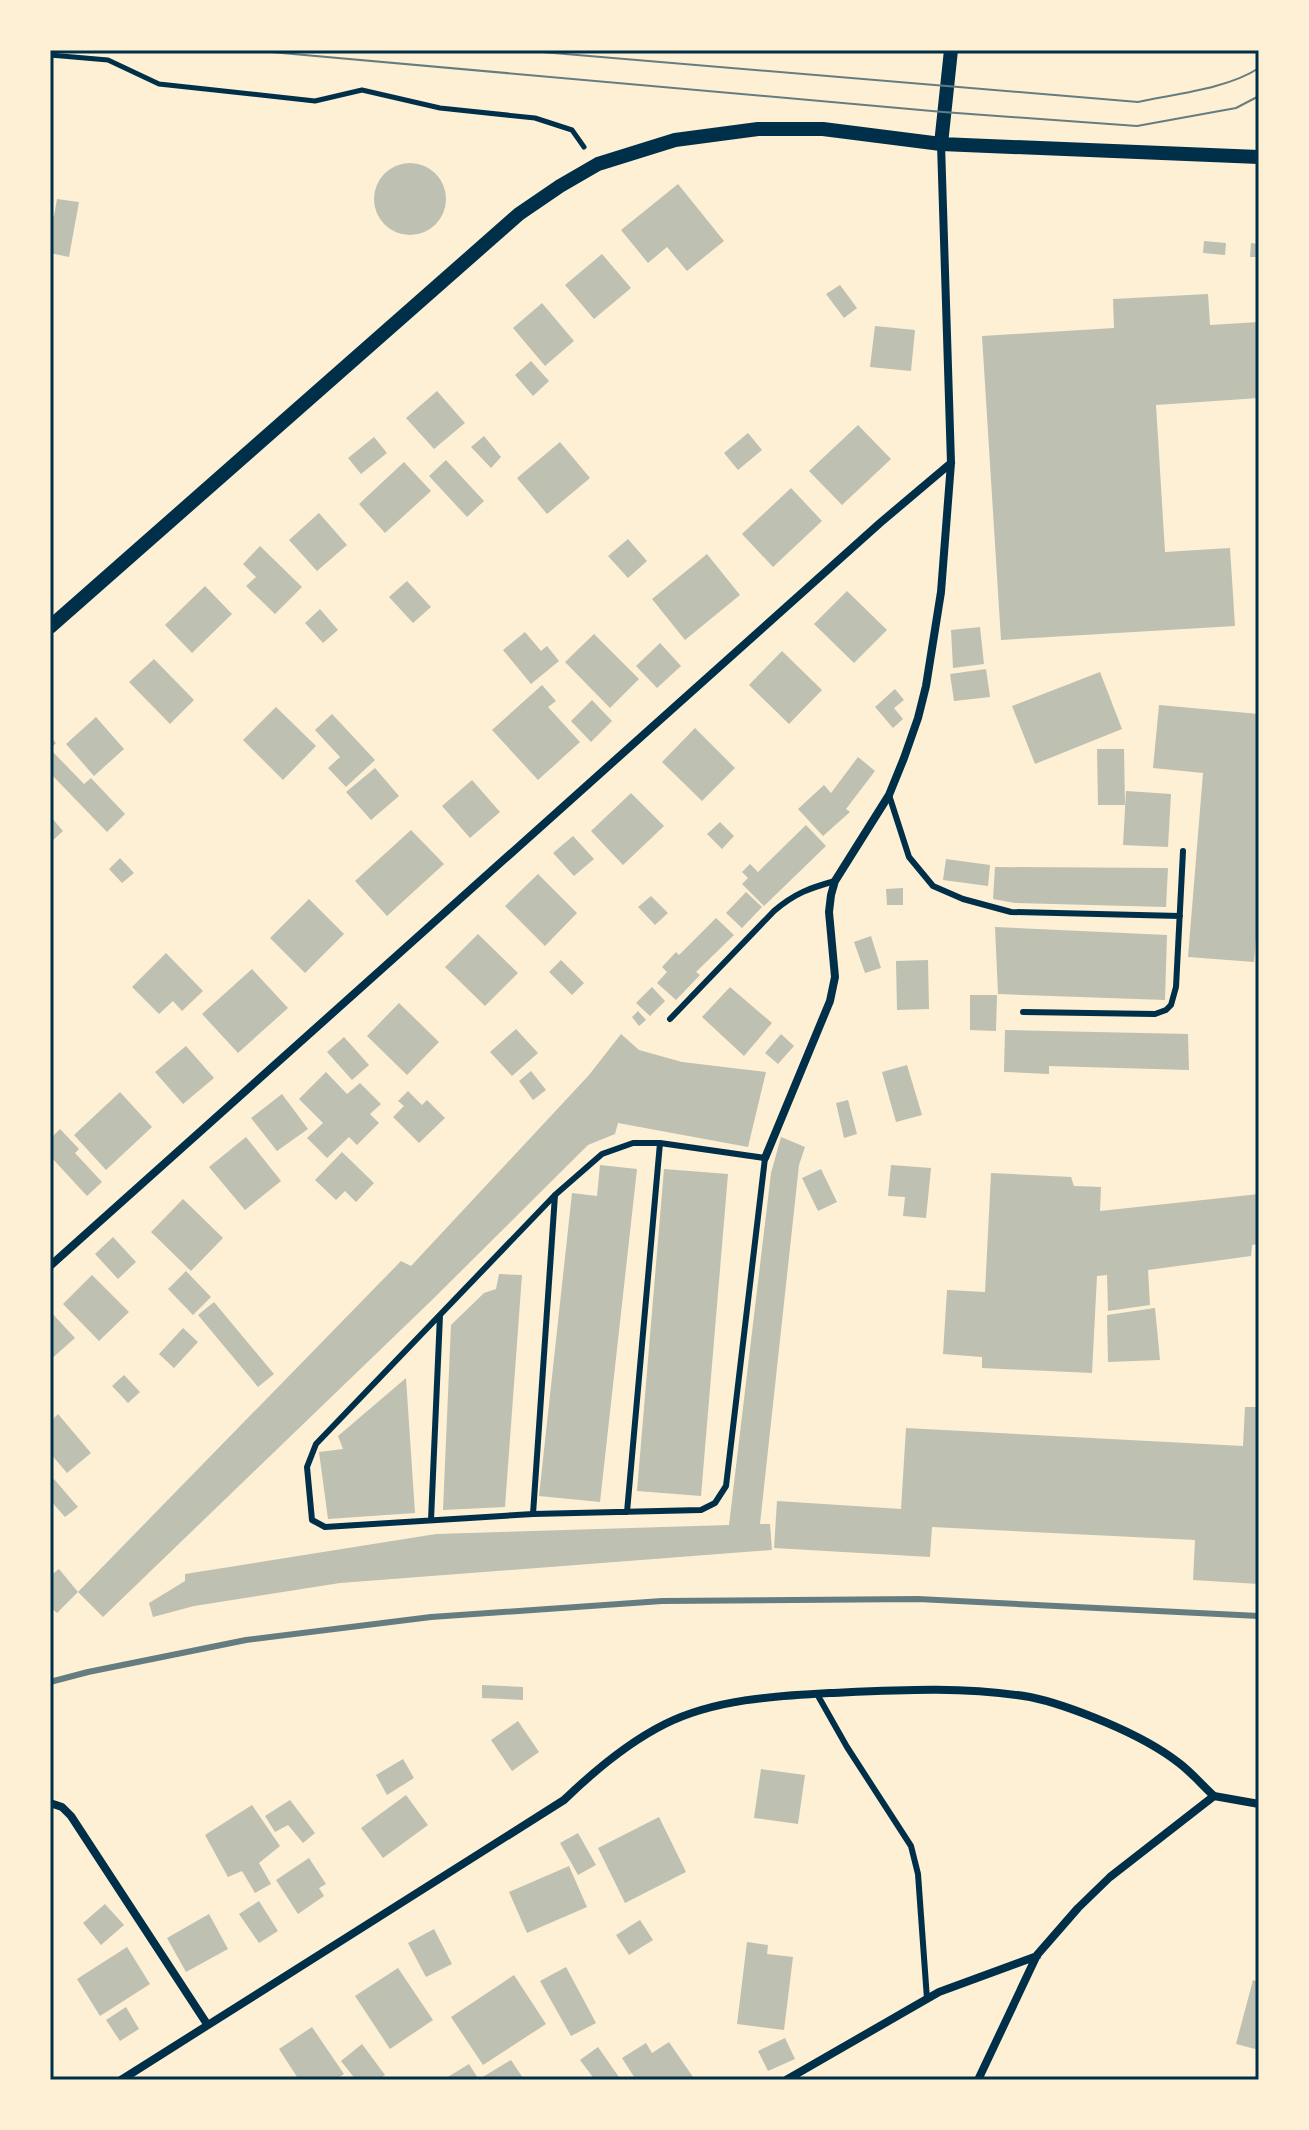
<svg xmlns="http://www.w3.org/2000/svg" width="1309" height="2130" viewBox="0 0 1309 2130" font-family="'Libre Baskerville',serif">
	<rect width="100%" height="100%" fill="#fdf0d5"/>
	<path fill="#bec0b2" d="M374 199a36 36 0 1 1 72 0a36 36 0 1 1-72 0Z
		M678 184 724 241 687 271 667 247 648 263 621 230Z
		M57 199 79 202 69 257 50 253V215L54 216Z
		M1204 241 1226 243 1225 255 1203 253Z
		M1251 243 1259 244V257H1250Z
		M602 254 631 288 594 319 565 285Z
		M840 285 857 308 844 318 826 294Z
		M1208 294 1210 325 1259 322V398L1156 405 1165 552 1230 548 1235 626 1001 640 982 336 1114 328 1113 299Z
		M542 303 574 341 545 366 513 328Z
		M875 326 915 330 911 371 870 367Z
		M531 361 549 381 533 396 515 375Z
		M437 391 465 423 434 449 406 418Z
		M858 425 891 459 842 505 809 471Z
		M748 433 762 450 738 470 724 453Z
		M484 436 501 457 491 468 471 447Z
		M374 437 387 453 361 474 348 458Z
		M560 442 590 478 547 514 517 478Z
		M446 460 484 501 467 517 429 476Z
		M404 462 431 491 385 533 359 504Z
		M791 488 822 521 773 567 742 534Z
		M319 513 347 545 317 571 289 540Z
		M628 539 647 561 628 578 608 556Z
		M260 546 302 587 275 614 246 586 256 577 243 564Z
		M707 554 740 595 685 640 652 599Z
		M407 581 431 607 413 623 389 597Z
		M205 586 232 614 192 653 165 625Z
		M847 591 887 630 854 663 814 624Z
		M320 609 338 630 323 643 305 623Z
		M980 627 984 664 953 668 951 630Z
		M525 632 541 651 547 646 559 661 531 684 503 650Z
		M594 634 639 679 610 708 565 662Z
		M660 643 681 666 657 688 636 666Z
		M782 651 822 690 789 724 749 685Z
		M154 659 194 700 170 724 129 682Z
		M986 669 990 697 954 701 950 674Z
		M1100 672 1122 729 1035 764 1012 706Z
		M542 685 556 701 548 707 580 742 538 780 492 730Z
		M895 689 904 700 894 708 903 719 893 728 875 707Z
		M592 700 612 721 591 742 571 721Z
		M1159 705 1259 714V899L1254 962 1188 957 1203 773 1153 768Z
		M276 707 316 746 283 780 243 740Z
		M332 714 375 760 346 787 328 768 340 757 315 730Z
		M96 717 124 749 94 776 66 744Z
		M695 728 735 768 702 801 662 762Z
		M50 737 56 743 50 749 84 784 91 778 125 814 107 832 50 773Z
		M1097 749H1124L1125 805H1098Z
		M858 757 875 771 846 809 850 812 823 836 798 809 824 785 831 793Z
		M375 768 399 796 371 820 346 792Z
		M472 780 500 812 470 838 442 806Z
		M1126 791 1171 794 1168 847 1123 845Z
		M631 793 664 826 623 865 591 831Z
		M50 816 63 831 50 843Z
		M720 822 734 836 722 849 707 834Z
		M806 825 826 846 764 906 742 884 748 878 742 872 750 864 758 872Z
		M411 830 444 864 387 916 355 881Z
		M573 836 594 859 574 876 553 853Z
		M120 858 134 873 122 883 109 869Z
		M946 859 990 865 988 886 943 880Z
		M995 867 1168 868 1166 907 1015 903 993 899Z
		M538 874 577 913 545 946 505 906Z
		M903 888V905H887L886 889Z
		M746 892 762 907 742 928 726 913Z
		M651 896 668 913 655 925 638 907Z
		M309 899 344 934 305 973 270 938Z
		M716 918 734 935 696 972 700 975 676 1000 657 983 667 972 662 967 676 952 679 955Z
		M995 927 1167 935 1165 1000 998 994Z
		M478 934 518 973 485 1006 445 967Z
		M871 936 881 968 865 973 854 942Z
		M166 953 203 991 182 1011 173 1001 159 1014 132 987Z
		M561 960 584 983 572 995 549 972Z
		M928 960 929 1009 897 1010 896 961Z
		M252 969 288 1008 238 1053 202 1014Z
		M652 987 665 1001 650 1016 636 1003Z
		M730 987 772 1023 744 1056 702 1017Z
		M970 995H997L996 1031 970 1030Z
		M399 1003 439 1042 407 1075 367 1036Z
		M638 1011 646 1020 639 1026 632 1017Z
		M516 1029 538 1053 512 1076 490 1052Z
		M1005 1030 1188 1034 1189 1070 1049 1066V1074L1004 1072Z
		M621 1034 639 1050 682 1062 766 1072 748 1147 618 1123 615 1134 588 1145 433 1299 103 1617 78 1592 401 1261 411 1266 589 1075Z
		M781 1034 794 1046 778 1064 765 1053Z
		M344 1037 369 1065 352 1080 327 1052Z
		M186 1046 214 1078 183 1104 155 1072Z
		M907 1065 922 1115 896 1122 882 1072Z
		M531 1071 546 1090 533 1100 519 1081Z
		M326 1072 347 1094 360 1083 381 1104 370 1114 379 1123 357 1145 349 1137 327 1158 307 1138 323 1123 299 1099Z
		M408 1091 422 1105 427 1100 445 1118 419 1143 393 1117 404 1106 398 1101Z
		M120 1092 152 1127 106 1170 74 1135Z
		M282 1094 308 1129 277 1151 251 1118Z
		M848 1100 857 1134 844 1138 836 1103Z
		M60 1129 79 1149 75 1153 102 1182 87 1196 50 1156V1139Z
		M246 1137 281 1181 245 1210 209 1167Z
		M781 1137 805 1147 799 1165 760 1524H770L772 1550 340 1583 194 1606 153 1617 149 1603 185 1581V1574L436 1534 729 1525 771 1173Z
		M342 1152 374 1183 356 1202 345 1191 336 1200 315 1180Z
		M600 1165 637 1169 600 1502 539 1496 572 1193 597 1196Z
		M891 1165 931 1168 926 1218 903 1216 905 1197 888 1196Z
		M664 1169 728 1174 701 1496 637 1491Z
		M821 1169 837 1202 818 1211 802 1178Z
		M991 1173 1071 1177 1074 1186 1101 1187 1100 1211 1259 1194V1244L1252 1245 1251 1256 1148 1270 1150 1305 1108 1311 1107 1275 1097 1276 1092 1373 982 1368V1357L943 1354 947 1290 985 1292Z
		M183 1199 223 1238 191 1271 151 1232Z
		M113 1237 136 1262 118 1279 95 1254Z
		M186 1271 211 1297 193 1315 168 1289Z
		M499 1274 522 1275 505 1507 443 1510 451 1325 484 1293 496 1289Z
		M92 1275 129 1312 99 1341 63 1304Z
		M214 1302 274 1374 258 1387 198 1315Z
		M1155 1308 1160 1360 1108 1362 1107 1315Z
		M50 1311 75 1338 50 1360Z
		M183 1328 198 1342 174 1368 159 1354Z
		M124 1375 140 1392 128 1403 112 1386Z
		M406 1378 415 1513 328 1519 319 1452 343 1449 338 1436Z
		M1245 1407H1259V1584L1193 1580 1195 1540 932 1527 930 1557 774 1548 777 1501 901 1509 906 1428 1243 1446Z
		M58 1414 91 1453 67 1473 50 1453V1422Z
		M54 1479 78 1507 65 1517 50 1500V1482Z
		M59 1569 78 1592 57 1613 50 1607V1576Z
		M482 1685 523 1687V1700L482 1698Z
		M518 1721 539 1752 512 1771 491 1740Z
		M403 1759 414 1778 387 1795 376 1775Z
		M761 1769 805 1775 798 1824 754 1818Z
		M406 1795 428 1825 383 1858 361 1828Z
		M290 1800 315 1833 303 1843 288 1825 275 1832 265 1816Z
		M252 1805 280 1846 259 1863 271 1884 255 1893 242 1871 228 1877 205 1835Z
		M659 1817 686 1872 625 1903 598 1848Z
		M578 1833 596 1865 578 1875 560 1843Z
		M309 1858 326 1884 319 1888 324 1896 298 1914 276 1880Z
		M569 1866 587 1907 527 1933 509 1892Z
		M259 1901 278 1931 259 1943 239 1914Z
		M105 1904 124 1925 101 1945 83 1923Z
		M209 1914 228 1949 186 1972 167 1938Z
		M640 1920 653 1940 629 1955 616 1935Z
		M434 1929 452 1964 426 1977 408 1943Z
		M747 1942 768 1945 767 1954 793 1957 784 2030 737 2024Z
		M127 1947 150 1984 100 2016 77 1979Z
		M566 1967 596 2023 571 2036 540 1981Z
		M398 1968 433 2020 390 2049 355 1996Z
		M514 1975 546 2024 483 2065 451 2017Z
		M1253 1980 1259 1982V2050L1236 2044Z
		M126 2007 139 2029 120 2041 106 2020Z
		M312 2027 344 2074 335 2080H299L279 2049Z
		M785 2038 795 2059 768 2071 758 2051Z
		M669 2042 693 2077 689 2080H636L622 2058 646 2043 652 2053Z
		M362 2044 385 2075 378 2080H356L341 2061Z
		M598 2047 621 2080H595L580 2060Z
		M511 2060 523 2078 520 2080H482L481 2078Z
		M469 2064 479 2080H443Z"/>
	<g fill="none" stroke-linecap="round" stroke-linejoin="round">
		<path stroke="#003049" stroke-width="5" d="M50 55 108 60 159 84 315 101 362 90 440 108 535 118 572 130 584 147"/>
		<path stroke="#003049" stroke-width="6" d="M889 795 909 857 933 886 963 899 1011 912 1180 916
			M1023 1012 1155 1014 1166 1010 1171 1005 1176 987 1183 851
			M670 1019 774 911C795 893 810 888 835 881
			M633 1143H660L765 1158 726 1486 715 1503 701 1510 533 1514 325 1527 312 1520 307 1467 316 1444 555 1195 602 1154Z
			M627 1512 660 1143
			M533 1514 555 1195
			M431 1520 440 1315
			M817 1694 847 1747 911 1846 918 1874 927 1999"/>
		<path stroke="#003049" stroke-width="8" d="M765 1158 830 1001 835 977 829 912 831 895 835 881 889 795 904 758 918 718 926 686 941 592 951 463 941 144
			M50 1266 880 523 951 463
			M50 1803 62 1807 71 1816 207 2024
			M121 2080 564 1800C594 1771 627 1743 665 1724 715 1699 775 1696 831 1693 897 1690 964 1686 1030 1697 1055 1702 1081 1712 1105 1722 1131 1733 1156 1745 1179 1763 1191 1772 1202 1785 1214 1796
			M786 2080 939 1992 1037 1956
			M978 2080 1037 1955 1078 1908 1110 1877 1214 1796 1259 1804"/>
		<path stroke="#003049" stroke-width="14" d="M941 144 951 50
			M50 627 519 214 560 186 598 164 675 140 758 129H823L941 144 1259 157"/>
		<path stroke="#657d81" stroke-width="2" d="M248 50 943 112 1137 126 1236 108 1259 96
			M518 50 1138 102C1175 94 1227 89 1259 68"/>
		<path stroke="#657d81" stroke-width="6" d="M50 1682 88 1672 246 1640 431 1617 662 1601 918 1599 1259 1616"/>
	</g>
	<rect width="1309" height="2130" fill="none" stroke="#fdf0d5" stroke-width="104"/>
	<rect x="52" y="52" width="1205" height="2026" fill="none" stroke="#003049" stroke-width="3"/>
</svg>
